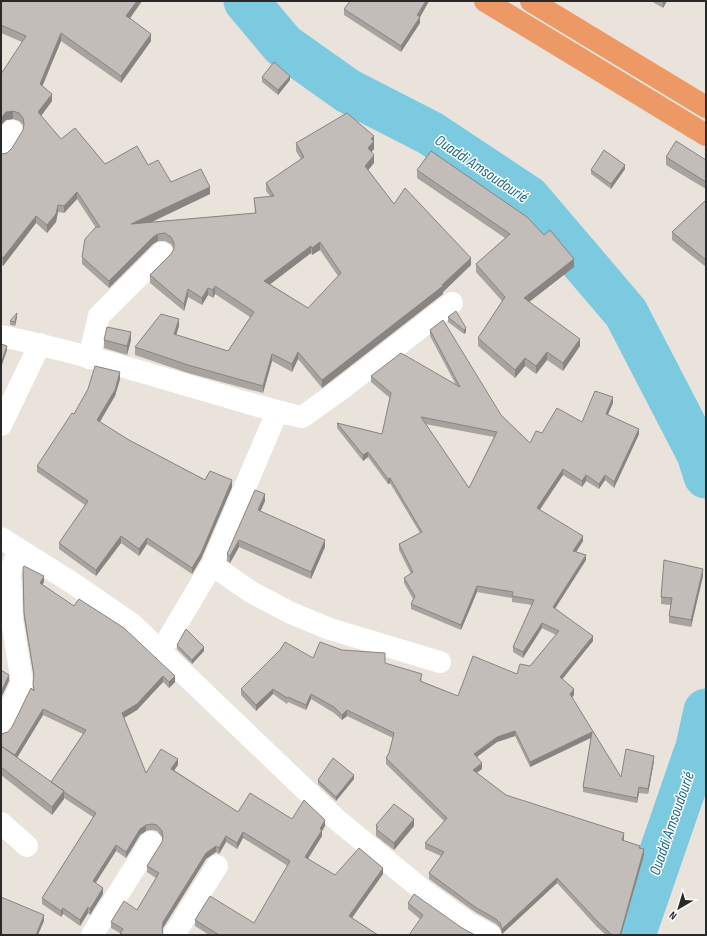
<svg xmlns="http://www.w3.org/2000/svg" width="707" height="936" viewBox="0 0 707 936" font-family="'Sofia Sans Condensed',sans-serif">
	<rect width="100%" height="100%" fill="#eae3dc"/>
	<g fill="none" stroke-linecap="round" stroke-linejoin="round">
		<path stroke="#7bcae0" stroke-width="45" d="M246 1 283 45 348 91 430 133 528 198 626 313 699 454 706 476
			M633 935 698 747 706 711"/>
		<path stroke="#fff" stroke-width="22" d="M1 149 12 131
			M1 336C74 351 145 373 217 394 245 402 273 411 302 417L340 390 452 303
			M89 358 99 316 162 253
			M1 425 40 344
			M1 538 74 584 132 624 336 819 425 892 468 923 490 935
			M212 565 251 592 291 613 330 629 440 662
			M161 651 212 565 277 412
			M1 728 22 683 12 620 10 572 19 550
			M1 823 27 846
			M92 935 151 842
			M174 935 217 866"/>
		<path stroke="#ec9966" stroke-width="22" d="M485 1 706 135
			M531 1 706 107"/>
	</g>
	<path fill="#a7a39f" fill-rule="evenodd" d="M1 1H142L130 18 151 41 121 83 61 41 42 86 52 101 41 116 61 139 105 164 148 165 171 182 210 194 151 222 255 213 254 198 270 196 266 191V183L301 159 296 151V143L374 136V149L371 152 374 163 368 170 394 204 471 265 443 292V294L322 388 298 359 292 372 272 361 263 393 188 373 135 355V347L179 326 176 335 228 351 250 317 215 294 213 298 208 295 202 305 188 297 184 311 150 283V275L171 254 174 249 171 244 165 241H158L153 244 109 288 82 264V257L96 228 77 199 64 213 58 212 56 222 47 233 36 223 3 266 1 264V154L7 153 12 148 23 130 24 127 23 125 19 121 13 119 6 120 1 125 22 42 1 33ZM320 250 338 276 308 308 270 284 311 253 312 255Z
		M350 1H429L420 17V23L401 52 344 15V9Z
		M651 1H667L663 8Z
		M262 77 290 80 278 95 262 82Z
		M666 157 706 160V189L666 165Z
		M625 169 611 189 591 174V170Z
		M417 170 574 267 529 302 580 346 563 371 547 360 536 374 525 366 515 378 478 346V338L502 301 476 272V264L505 238 417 178Z
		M706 200V267L672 240V232Z
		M17 317 15 326 10 325V321Z
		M448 317 466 332 464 334 448 322Z
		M430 330 501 415 530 443 542 433 582 422 613 403 608 414 639 434 614 488 605 480 599 489 586 481 582 487 563 475 540 510 583 541 576 552 586 560 555 608 593 641 562 679 574 695 572 697 621 777 654 761 648 794 639 793 637 803 583 792V787L591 738 530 767 515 736 497 742 477 757 482 769 477 773 506 795 624 838V841L640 848 644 855 621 935H606L597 927 557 883 502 934 500 928 496 924 475 912 429 879V873L441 856 425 849V843L444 821 386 764V758L389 753 393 738 347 716 342 720 334 713 311 699 306 710 288 702 287 704 273 694 256 711 241 695V689L313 658 342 650 385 663 422 679 421 681 458 696 517 674 530 666 556 635 542 628 523 658 513 652V647L532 605 512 602V598L477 592 461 630 411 609V604L413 599 404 583V578L411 574 399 550V544L420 533 390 483 388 484 368 457 363 461 337 428V423L382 434 390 398 371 382V376L456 385 430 336ZM425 424 494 437 469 488Z
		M104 340H131L127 355 104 348Z
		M120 379 115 396 100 422 129 440 205 480 232 487 201 559 192 574 147 544 139 556 121 543 96 576 59 549V543L85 505 37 472V466L74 414Z
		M265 501 260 511 325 547 311 579 239 547 230 563 227 561V554Z
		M23 574 44 582 42 584 175 682 169 688 163 682 137 710 124 718 146 773 178 765 174 770 238 812 292 819 325 826 322 831V836L308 859 335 875 383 874 352 918 378 935H209L195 926V920L254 923 288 866 243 838 237 849 226 842 219 854 216 852 206 859 163 928 162 932 163 935H120V933L111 928V922L137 910 156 878 147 872V866L162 842 163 839 162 837 157 831 152 830 146 831 140 835 126 858 116 851 96 882 103 894 90 915 88 913 80 926 63 914 61 917 42 904V898L93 817 64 798V799L52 815 1 775V734L8 732 12 727 33 690V683L34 678 24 619ZM43 715 83 734 51 782 17 758Z
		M703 576 691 627 669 623V616L671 605 661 604V597Z
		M177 645 204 651 192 664 177 649Z
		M354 779 336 801 318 784V780Z
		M376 825 414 826 394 850 376 836Z
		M408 903 462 928 420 919 408 909Z"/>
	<path fill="#888482" d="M137 1H142L126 24V16Z
		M426 1H429L420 17V23L401 52V46Z
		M663 1H667L663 8Z
		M61 33V41L40 92V84Z
		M151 34V41L121 83V76Z
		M290 76V80L278 95V90Z
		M52 94V101L38 120V112Z
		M13 111V119L6 120 1 125V118L6 112Z
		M374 136V149L368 156V148L371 139Z
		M374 155V163L365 174V166Z
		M625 165V169L611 189V184Z
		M210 187V194L131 232V224Z
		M77 192V199L64 213V206Z
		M58 205V212L56 222 47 233V225Z
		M36 216V223L3 266V258Z
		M158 234V241L153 244 109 288V281L153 237Z
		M320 242V250L312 255V248Z
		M311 246V253L264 289V281Z
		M471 258V265L443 292V294L322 388V380L442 285Z
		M574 259V267L524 306V298Z
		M215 286V294L213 298V290Z
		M208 288V295L202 305V298Z
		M188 289V297L184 311V304Z
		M17 313V317L15 326V322Z
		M179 319V326L174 342V334Z
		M466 328V332L464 334V330Z
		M131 332V340L127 355V346Z
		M580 339V346L563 371V363Z
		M7 346V350L1 368V364Z
		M298 352V359L292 372V364Z
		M547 352V360L536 374V366Z
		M272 354V361L263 393V386Z
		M525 358V366L515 378V370Z
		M120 372V379L115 396 97 426V420Z
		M613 397V403L606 419V414Z
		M639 429V434L614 488V482Z
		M368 452V457L363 461V455Z
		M563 469V475L537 513V508Z
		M586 475V481L582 487V481Z
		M605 475V480L599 489V484Z
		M390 478V483L388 484V479Z
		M232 480V487L201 559 192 574V568Z
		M265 494V501L258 517V510Z
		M121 536V543L96 576V570Z
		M583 536V541L573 557V551Z
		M147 538V544L139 556V549Z
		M239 540V547L230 563V556Z
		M325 540V547L311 579V572Z
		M586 555V560L553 612V607Z
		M703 569V576L691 627V620Z
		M44 576V582L40 589V583Z
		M477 586V592L461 630V625Z
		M542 623V628L523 658V652Z
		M593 636V641L560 682V677Z
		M204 647V651L192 664V660Z
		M9 675V681L1 698V692Z
		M163 676V682L137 710 122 719V713Z
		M175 676V682L169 688V682Z
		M273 689V694L256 711V705Z
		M574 689V695L570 700V694Z
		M311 694V699L306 710V705Z
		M43 709V715L15 761V755Z
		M347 710V716L342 720V715Z
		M515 731V736L497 742 474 759V754L497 737Z
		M592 732V737L530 767V762Z
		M654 756V761L648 794V789Z
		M178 759V765L171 775V769Z
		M482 763V769L473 775V770Z
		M354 775V779L336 801V797Z
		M639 787V793L637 803V798Z
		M64 791V799L52 815V807Z
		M414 819V826L394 850V843Z
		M325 820V826L322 831V836L305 863V857L320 829Z
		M146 825V831L140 835 126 858V852L140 829Z
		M243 832V838L237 849V843Z
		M624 833V838L622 846V840Z
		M226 836V842L219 854V848Z
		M116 845V851L93 887V881Z
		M216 846V852L206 859 163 928 162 934V928L163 922 206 853Z
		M644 849V855L621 935H620Z
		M383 868V874L349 922V916Z
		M557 878V883L502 934V929Z
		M103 888V894L90 915V909Z
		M88 907V913L80 926V920Z
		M63 908V914L61 917V911Z
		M44 915V921L38 935H36Z"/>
	<path fill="#c2bdb9" stroke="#888482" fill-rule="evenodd" d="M1 1H137L126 16 131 19 151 34 121 76 61 33 40 84 52 94 38 112 61 139 75 128 105 164 137 146 148 165 158 160 171 182 201 169 210 187 131 224 256 213 254 198 274 196 266 183 304 157 296 143 347 113 374 136 371 139 374 141 368 148 374 155 365 166 394 204 405 188 471 258 442 285 443 286 322 380 298 352 292 364 272 354 263 386 188 365 135 347 161 314 179 319 174 334 228 351 254 312 215 286 213 290 208 288 202 298 188 289 184 304 150 275 171 254 174 249V243L171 237 165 233 158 234 153 237 109 281 82 257 85 239 96 227H100L77 192 64 206 58 205 56 214 47 225 36 216 3 258 1 257V154L7 153 12 148 23 130 24 124 23 118 19 113 13 111 6 112 1 118V74L26 36 1 25ZM320 242 341 273 308 308 264 281 311 246 312 248Z
		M350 1H426L417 15 420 17 401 46 344 9Z
		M274 62 290 76 278 90 262 77Z
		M676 141 706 160V182L666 157Z
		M604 150 625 165 611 184 591 170Z
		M431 151 527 217 544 235 550 230 574 259 524 298 580 339 563 363 547 352 536 366 525 358 515 370 478 338 505 297 476 264 510 234 417 170Z
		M706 200V260L672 232Z
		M456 311 466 328 464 330 448 317Z
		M17 313 15 322 10 321Z
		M443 320 501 415 530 443 536 431 542 433 557 408 582 422 595 391 613 397 606 414 639 429 614 482 605 475 599 484 586 475 582 481 563 469 537 508 583 536 573 551 586 555 553 607 593 636 560 677 574 689 570 694 621 777 626 749 654 756 648 789 639 787 637 798 583 787 592 732 530 762 515 731 497 737 474 754 482 763 473 770 506 795 624 833 622 840 640 846 639 848 644 849 620 935H612L597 921 557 878 502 929 500 923 496 919 475 907 429 873 444 852 425 843 447 818 386 758 389 753 394 733 347 710 342 715 334 707 311 694 306 705 288 697 287 698 273 689 256 705 241 689 280 650 285 642 313 658 320 642 342 650 385 653V663L422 674 420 681 458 696 473 656 517 674 520 664 530 666 559 631 542 623 523 652 513 647 534 600 512 596 513 592 477 586 461 625 411 604 415 596 404 578 413 572 399 544 422 532 390 478 388 479 368 452 363 455 337 423 382 434 391 393 371 376 401 353 460 387 430 330ZM421 417 497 432 469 488Z
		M107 327 131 332 127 346 104 340Z
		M1 344 7 346 1 364Z
		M95 366 120 372 115 390 97 420 129 440 205 480 210 471 232 480 201 553 192 568 147 538 139 549 121 536 96 570 59 543 88 501 37 466 72 413 74 414 88 389Z
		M255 490 265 494 258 510 325 540 311 572 239 540 230 556 227 554Z
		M664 560 703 569 691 620 669 616 672 598 661 597Z
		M24 566 44 576 40 583 74 606 79 599 124 628 175 676 169 682 163 676 137 704 122 713 146 773 161 749 178 759 171 769 238 812 250 793 292 819 304 800 325 820 320 829 322 830 305 857 335 875 359 848 383 868 349 916 378 935H219L195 920 210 896 254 923 290 861 243 832 237 843 226 836 219 848 216 846 206 853 163 922 162 928 163 935H124L120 933 123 929 111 922 124 901 137 910 159 873 147 866 162 842 163 837 162 831 157 825 152 824 146 825 140 829 126 852 116 845 93 881 103 888 90 909 88 907 80 920 63 908 61 911 42 898 96 813 64 792V791L51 782 86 730 43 709 15 755 1 746V734L8 732 12 727 31 688 34 691 33 683 34 675 24 613 23 568Z
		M186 629 204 647 192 660 177 645Z
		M1 670 9 675 1 692Z
		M1 746 64 791 52 807 1 767Z
		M333 758 354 775 336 797 318 780Z
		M394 804 414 819 394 843 376 829 378 827 376 825Z
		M414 894 462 928 475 935H409L423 915 408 903Z
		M1 897 44 915 36 935H1Z"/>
	<g text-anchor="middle" stroke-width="3" stroke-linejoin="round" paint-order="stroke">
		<g font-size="16" font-style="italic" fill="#1c6a8a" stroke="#fff">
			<text transform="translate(482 168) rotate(34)" y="6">Ouaddi Amsoudourié</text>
			<text transform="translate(671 823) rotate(-71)" y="6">Ouaddi Amsoudourié</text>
		</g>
	</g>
	<rect width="707" height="936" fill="none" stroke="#292929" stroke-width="4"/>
	<g transform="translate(679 908) rotate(218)" stroke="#ffffff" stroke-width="3" paint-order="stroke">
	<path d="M0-3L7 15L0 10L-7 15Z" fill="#292929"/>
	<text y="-6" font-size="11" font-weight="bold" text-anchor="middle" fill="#292929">N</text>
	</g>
</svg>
